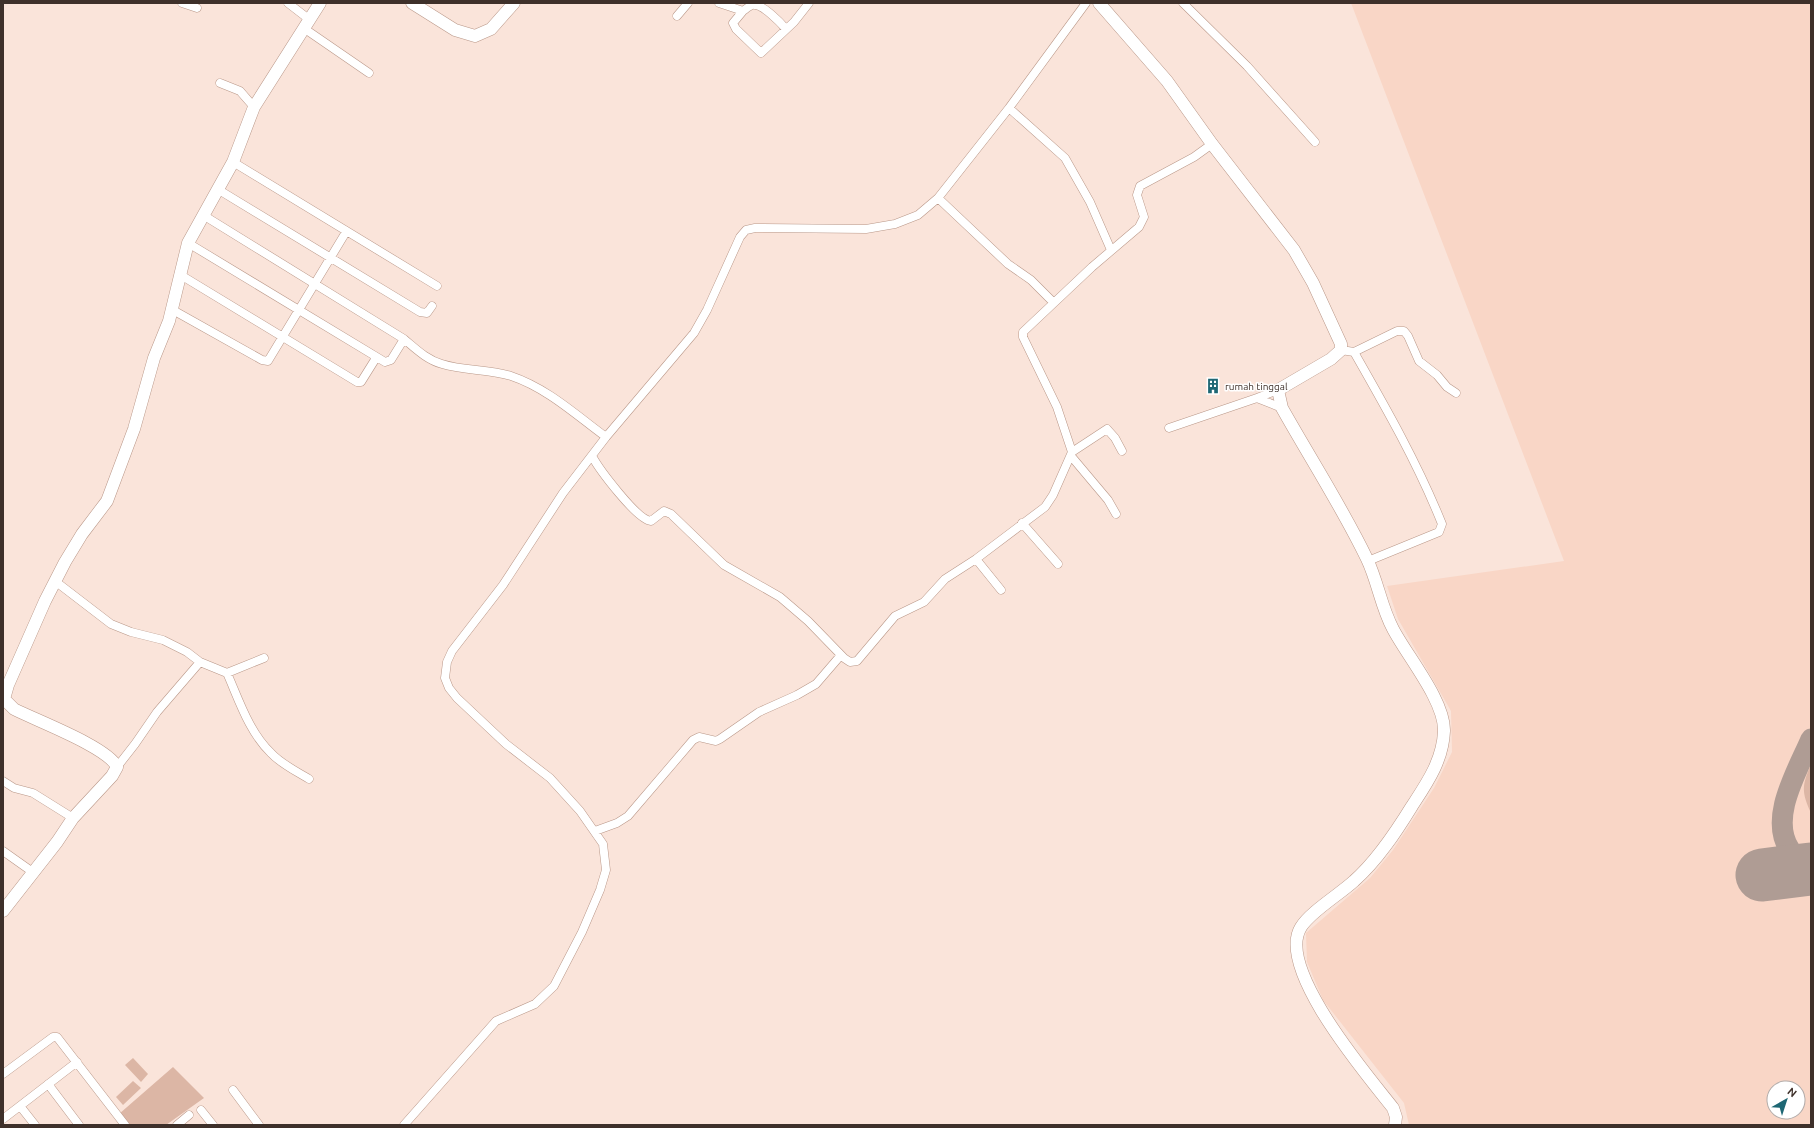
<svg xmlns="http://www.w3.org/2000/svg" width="1814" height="1128" viewBox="0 0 1814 1128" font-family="Ubuntu,sans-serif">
	<rect width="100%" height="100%" fill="#fae4da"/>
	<path fill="#f9d6c6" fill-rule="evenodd" d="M1351 3H1811V1125H1409L1404 1103 1323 1000 1307 962 1306 933 1370 878 1393 850 1434 788 1452 752 1451 711 1398 619 1387 586 1564 561ZM1774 1088H1798V1112H1774Z"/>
	<path fill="#dcb6a5" d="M1811 764V813C1801 791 1802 786 1811 764Z
		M133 1058 148 1074 141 1082 125 1065Z
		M173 1067 204 1098 166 1125H127L119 1114Z
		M133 1081 141 1088 123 1105 116 1097Z"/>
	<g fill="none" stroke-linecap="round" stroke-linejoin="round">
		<path stroke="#af9c94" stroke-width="21" d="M1811 739C1798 770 1768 818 1790 850 1796 860 1800 864 1811 866"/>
		<path stroke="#af9c94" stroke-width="53" d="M1762 875 1811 869"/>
		<defs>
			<path id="street" d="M182 3 197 8
				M288 3 310 20
				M719 3 743 11C746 9 751 4 755 5 763 5 780 22 786 29
				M1183 3 1247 66 1315 142
				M743 11 733 23 736 29 761 53 794 22 809 3
				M677 16 688 3
				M305 29 369 73
				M220 83 240 91 254 107
				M1009 108 1065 158 1090 202 1111 250
				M233 162 437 286
				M219 190 420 312 427 313 432 306
				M938 198 1008 264 1031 280 1053 302
				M203 215 404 339C416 349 427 360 442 364 464 371 489 369 511 376 547 388 576 415 606 437
				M188 243 385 362 391 360 404 339
				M179 274 357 382H361L376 358
				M171 309 262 360 268 361 346 232
				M1341 350 1354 352 1397 331H1404L1408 336 1419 361 1437 375 1447 387 1456 393
				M1354 352C1386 408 1418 464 1442 524L1439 532 1368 561
				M1257 398 1278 390
				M1169 428 1257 398 1282 408
				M1072 452 1107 429 1115 438 1122 451
				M592 456C599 469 637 520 651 521L664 511 671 514 724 565 780 597 808 621 844 658 850 662 857 661 895 616 924 602 945 579 976 559 1045 507 1053 495 1072 452 1057 407 1023 337V332L1092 267 1139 227 1144 217 1137 195 1140 186 1194 157 1212 144
				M1071 456 1108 500 1116 514
				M1022 523 1058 564
				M976 559 1001 590
				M55 581 111 624 131 632 163 640 187 652 200 662
				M227 673C239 700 249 732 271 753 281 764 296 771 309 779
				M117 767 135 744 157 712 200 662 227 673 264 658
				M3 781 14 788 33 793 73 818
				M595 831 617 823 628 816 693 740 699 737 716 741 720 739 759 712 797 695 816 684 841 655
				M3 851 34 873
				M3 1074 53 1037H57L125 1125
				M48 1084 79 1125
				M233 1090 259 1125
				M20 1106 35 1125
				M201 1110 213 1125
				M3 1119 77 1062
				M177 1125 189 1115
				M404 1125 496 1021 535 1004 554 986 582 932 600 890 606 870 603 844 580 811 550 778 506 744 457 698 449 688 445 678 447 662 452 651 503 585 563 493 606 437 694 333 707 310 740 237 746 230 755 228 866 229 895 224 918 215 938 198 1009 108 1086 3"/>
			<path id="secondary" d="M412 3 455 30 475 36 491 29 514 3
				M1099 3 1167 81 1212 144 1294 250 1313 283 1341 344V350L1331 359 1278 390 1282 408C1310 458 1342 507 1367 559 1378 582 1381 607 1393 629 1407 656 1445 701 1444 731 1443 760 1427 783 1412 806 1396 832 1377 861 1354 881 1340 894 1310 912 1301 927 1275 968 1368 1076 1393 1108L1396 1117 1395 1125
				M3 911 57 842 73 818 112 776 117 767C108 747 35 720 14 709L4 699 8 685 45 601 65 562 82 534 107 501 134 429 154 358 169 321 188 243 233 162 254 107 320 3"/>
		</defs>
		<use href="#street" stroke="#b99788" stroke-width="9"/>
		<use href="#secondary" stroke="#b99788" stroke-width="13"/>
		<use href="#street" stroke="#fff" stroke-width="8"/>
		<use href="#secondary" stroke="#fff" stroke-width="12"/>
	</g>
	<defs>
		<symbol id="building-bare" viewBox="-9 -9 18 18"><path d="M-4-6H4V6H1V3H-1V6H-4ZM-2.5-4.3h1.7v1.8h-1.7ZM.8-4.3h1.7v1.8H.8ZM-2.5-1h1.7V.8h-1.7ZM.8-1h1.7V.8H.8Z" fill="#1e6774" stroke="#fff" stroke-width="2.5" paint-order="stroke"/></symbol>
	</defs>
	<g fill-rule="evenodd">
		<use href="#building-bare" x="1202" y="375" width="22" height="22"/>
	</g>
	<g text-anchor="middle" stroke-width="3" stroke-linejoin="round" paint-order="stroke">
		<g font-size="10" fill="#3e302a" stroke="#fff" text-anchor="start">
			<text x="1225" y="390">rumah tinggal</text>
		</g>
	</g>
	<rect width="1814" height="1128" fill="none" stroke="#3e302a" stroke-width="8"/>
	<g transform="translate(1786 1100) rotate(39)"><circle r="19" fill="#ffffff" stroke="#b2acaa"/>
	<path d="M0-3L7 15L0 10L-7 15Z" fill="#1e6774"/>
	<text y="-6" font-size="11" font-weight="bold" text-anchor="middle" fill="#3e302a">N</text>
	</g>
</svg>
